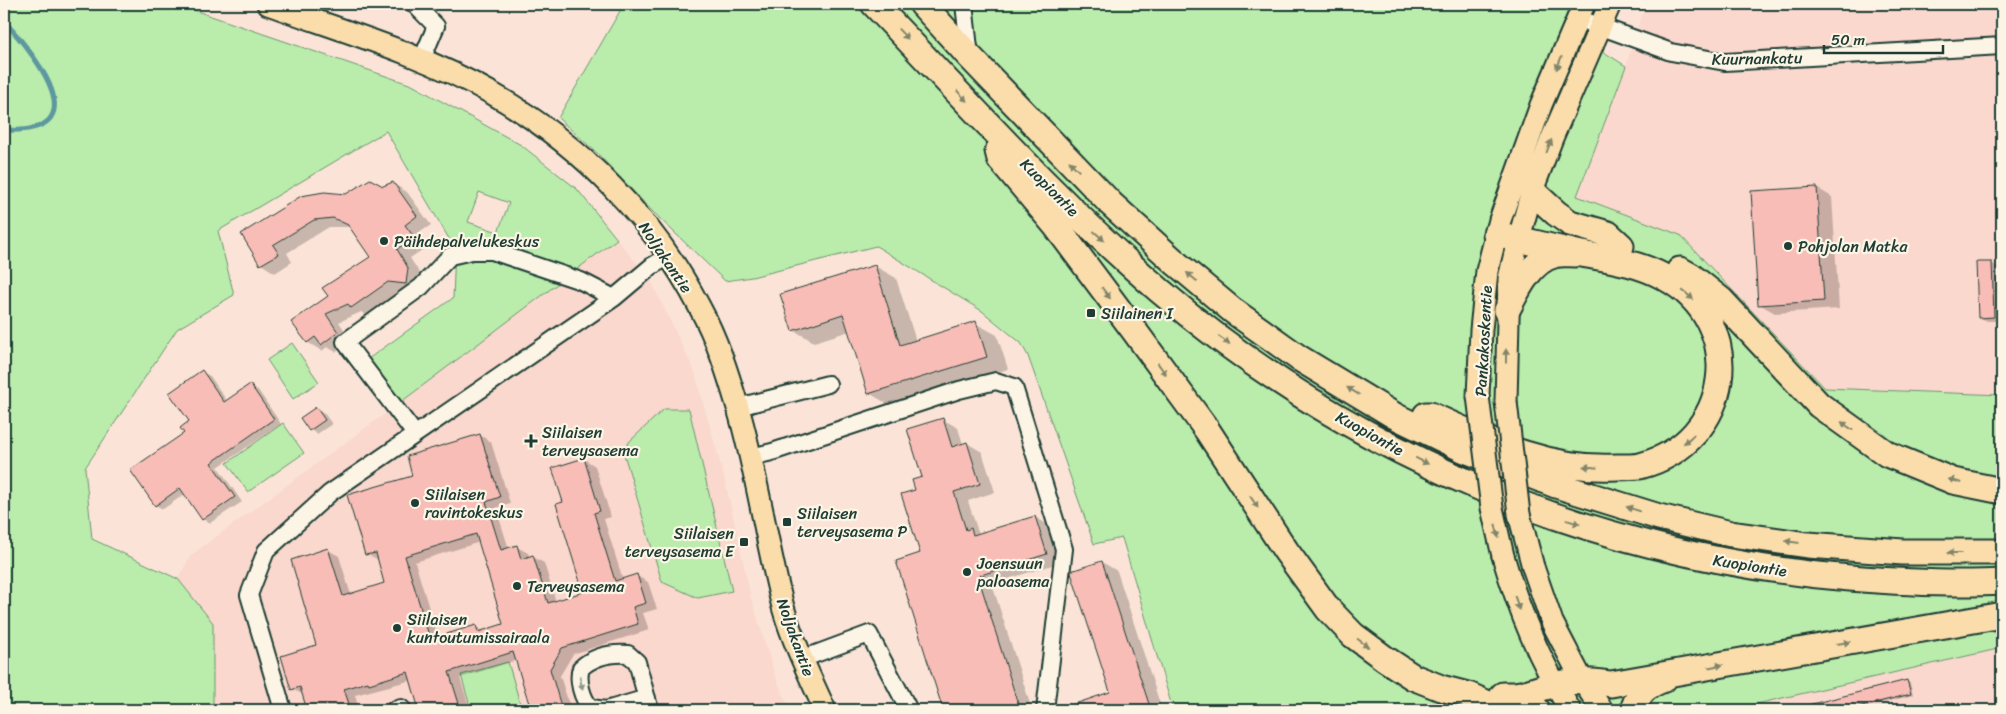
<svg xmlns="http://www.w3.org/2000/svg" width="2006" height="714" viewBox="0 0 2006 714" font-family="Sriracha,sans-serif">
	<rect width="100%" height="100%" fill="#fbe4d7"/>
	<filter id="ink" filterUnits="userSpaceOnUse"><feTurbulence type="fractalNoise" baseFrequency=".02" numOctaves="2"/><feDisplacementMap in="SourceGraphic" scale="10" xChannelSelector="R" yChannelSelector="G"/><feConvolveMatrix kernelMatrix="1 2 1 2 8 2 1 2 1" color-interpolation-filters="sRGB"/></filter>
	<g filter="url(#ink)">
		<path fill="#fad8cd" d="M1645 4H2002V395L1825 388 1680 235 1577 196 1626 66Z
			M617 239 651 281 694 370 725 480 751 597 775 675 790 710H213L178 579 191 555 401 402Z
			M2002 648V710H1730Z"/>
		<path fill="#baecac" stroke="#6c9470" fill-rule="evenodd" d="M4 4H176L412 85 521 145 577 189 617 239 401 402 368 359 453 298 455 249 386 131 218 231 234 295 177 329 85 468 92 539 178 579 213 623V710H4ZM479 192 509 203 498 232 468 222Z
			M624 4H1571L1562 26 1626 66 1577 196 1680 235 1825 388 2002 395V648L1730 710H1173L1122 538 1094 544 1028 356 1021 343 982 311 876 246 752 277 725 281 653 212 596 152 558 118Z
			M292 343 319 382 293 399 267 360Z
			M664 409H689L732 591 698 598 662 582 624 454 629 442Z
			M283 423 304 453 248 492 227 463Z
			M508 662 522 710H471L461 675Z"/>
		<path fill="#0003" fill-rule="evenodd" d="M392 183 407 192 431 225 419 233 428 246 410 258 422 277 366 315 361 312 339 322 352 341 336 352 327 347 322 351 307 342 330 296 371 257 351 227H329L287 253 292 262 275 273 261 264 242 235 346 195Z
			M1817 188 1832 197 1839 309 1775 313 1759 304Z
			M1992 263 1999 268 2001 321H1987L1979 317Z
			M875 266 896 278 916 341 975 323 997 335 1008 369 891 406 869 393 850 331 814 342 793 330Z
			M202 372 210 376 227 401 250 386 258 390 281 424 218 467 242 502 210 523 203 519 185 494 163 509 155 505 191 422Z
			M316 408 324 413 332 424 317 434 310 430Z
			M942 419 958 428 963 444 967 443 982 452 995 492 968 501 979 535 1035 517 1050 526 1062 562 992 584 1032 710H944L897 562 922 554 916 490 924 478Z
			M480 435 491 442 510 503 496 508 509 549 517 547 528 553 530 558 533 557 544 563 556 602 584 593 564 503 584 459 595 466 611 517 604 519 623 580 637 576 648 582 657 609 643 613 649 630 573 654 560 676 571 710H532L517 660 460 678 470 710H421L412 680 355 695 359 710H308L304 695 292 689 318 646 328 550 339 556 351 595 386 584 379 560 366 554 414 476ZM480 542 505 624 483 631 476 627 438 638 415 562Z
			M1102 562 1117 571 1162 710H1060L1112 693Z
			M1906 681 1910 683 1913 695 1855 710H1817L1815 704Z"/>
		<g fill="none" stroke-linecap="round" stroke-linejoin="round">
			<path stroke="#5d989f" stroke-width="5" d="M4 21C35 55 100 135 4 130"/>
		</g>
		<path fill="#f8bdb6" stroke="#1f3d34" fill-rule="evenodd" d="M370 179 383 186 393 182 417 216 405 225 414 237 397 249 408 268 406 284 388 282 351 308 348 304 326 314 338 332 321 345 315 337 307 343 291 322 328 296 322 288 370 257 348 225 333 218 314 220 273 245 279 254 260 265 241 234 301 196 324 192 346 194Z
			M1817 187 1824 301 1758 305 1751 191Z
			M1976 262H1992L1994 317 1978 318Z
			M875 265 900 345 976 321 987 357 868 394 843 314 792 331 780 294Z
			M202 370 224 402 250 384 274 419 211 463 235 497 202 520 180 488 155 506 130 470 184 433 180 428 189 421 169 393Z
			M316 407 325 420 309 431 300 418Z
			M943 418 952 447 967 442 980 484 954 492 966 530 971 528 973 535 1035 516 1047 554 978 576 1020 710H943L896 561 920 553 901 494 915 490 912 480 922 477 907 429Z
			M480 434 500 497 486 502 501 550 517 545 521 559 533 555 548 603 583 592 556 504 563 502 552 468 584 458 600 511 594 513 615 581 637 574 646 603 633 607 638 624 562 648 550 669 562 710H531L513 652 449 672 461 710H419L408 672 369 684 368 682 344 689 351 710H307L300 687 291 690 281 656 316 645 291 560 328 548 343 596 384 583 376 553 365 555 347 495 412 476 407 456ZM476 534 503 624 478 632 476 625 430 639 405 556Z
			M1102 561 1150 707 1139 710H1063V708L1110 692 1071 573V571Z
			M1907 680 1911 694 1846 710H1804V706Z"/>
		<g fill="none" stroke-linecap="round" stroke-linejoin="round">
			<defs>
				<path id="minor" d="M414 4 436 26 422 59
					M964 4 970 57
					M1577 18 1671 52 1725 62 2002 46
					M738 407 828 384
					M415 434 345 342 421 287 450 256 472 251H492L581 281 614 298
					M751 457 772 452 959 390 996 381 1014 387 1064 549 1045 710
					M802 659 869 634 909 710
					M647 698 606 710 591 708C582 699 577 680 581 668 594 656 612 653 628 654L637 662 650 710
					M283 710 249 595 266 551 330 493 614 298 652 266 669 256
					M394 710 401 708 403 710"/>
				<path id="major" d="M268 4C343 31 423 54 493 94 580 144 654 219 700 308 717 339 728 374 738 408 757 473 766 541 783 607 793 642 810 677 825 710
					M1478 396 1481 330 1487 271 1500 220 1541 105 1584 4
					M1506 402 1509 279 1516 249 1532 191 1552 138 1610 4
					M1503 556C1520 614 1539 659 1570 710
					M1533 567 1552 622 1582 680 1602 710"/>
				<path id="highway" d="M874 4C967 101 1057 202 1159 290 1353 456 1596 557 1850 578 1900 582 1952 585 2002 582
					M922 4 970 57 1111 204 1177 264 1232 310 1299 358 1395 416 1463 449 1556 485 1659 517 1731 534 1808 545 1903 552H2002
					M998 151 1000 159 1056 226 1133 329 1207 430 1286 551 1328 609 1353 635 1384 658 1413 677 1441 688 1468 695 1488 704 1531 707 1537 710
					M1532 191 1556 213 1570 223 1608 234 1621 246
					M1680 270 1691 276 1721 300 1819 405 1887 454 1953 481 2002 491
					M1507 310C1517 291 1530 261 1554 255 1560 253 1568 254 1574 254
					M1426 415H1430C1490 442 1550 471 1617 467 1624 467 1633 467 1640 466 1733 442 1750 323 1664 277 1637 262 1607 259 1577 253 1550 247 1523 240 1496 234
					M1503 695C1527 696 1536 688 1557 684 1576 680 1592 681 1611 684L2002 615
					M1633 710C1639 691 1646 686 1664 679"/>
			</defs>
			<use href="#minor" stroke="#1f3d34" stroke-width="20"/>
			<use href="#major" stroke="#1f3d34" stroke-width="25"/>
			<use href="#highway" stroke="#1f3d34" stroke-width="29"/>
			<use href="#minor" stroke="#fcf5e5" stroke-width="16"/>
			<use href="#major" stroke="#faddab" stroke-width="21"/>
			<use href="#highway" stroke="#faddab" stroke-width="25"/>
			<defs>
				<path id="major-bridge" d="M1478 396 1492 508 1503 556
					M1506 402 1519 514 1533 567"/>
			</defs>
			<use href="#major-bridge" stroke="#1f3d34" stroke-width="25" stroke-linecap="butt"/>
			<use href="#major-bridge" stroke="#faddab" stroke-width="21"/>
		</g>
		<defs><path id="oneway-solid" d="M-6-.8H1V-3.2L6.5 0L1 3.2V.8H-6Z" transform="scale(1.25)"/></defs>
		<g fill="#82856a">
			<use href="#oneway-solid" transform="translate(903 34) rotate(46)"/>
			<use href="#oneway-solid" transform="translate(1559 63) rotate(112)"/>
			<use href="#oneway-solid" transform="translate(962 96) rotate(47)"/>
			<use href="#oneway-solid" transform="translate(1549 146) rotate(-69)"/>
			<use href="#oneway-solid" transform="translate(1074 166) rotate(-134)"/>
			<use href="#oneway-solid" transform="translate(1099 236) rotate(42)"/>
			<use href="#oneway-solid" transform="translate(1192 277) rotate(-140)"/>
			<use href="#oneway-solid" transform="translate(1106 293) rotate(53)"/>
			<use href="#oneway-solid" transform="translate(1688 295) rotate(40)"/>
			<use href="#oneway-solid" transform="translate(1224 340) rotate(35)"/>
			<use href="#oneway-solid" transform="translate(1506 356) rotate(-90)"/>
			<use href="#oneway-solid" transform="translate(1162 369) rotate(54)"/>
			<use href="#oneway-solid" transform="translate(1353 391) rotate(-149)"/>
			<use href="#oneway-solid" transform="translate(1847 426) rotate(-144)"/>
			<use href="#oneway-solid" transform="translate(1689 439) rotate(139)"/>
			<use href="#oneway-solid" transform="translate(1422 461) rotate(26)"/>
			<use href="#oneway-solid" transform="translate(1590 467) rotate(-174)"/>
			<use href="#oneway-solid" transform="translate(1955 481) rotate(-164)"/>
			<use href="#oneway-solid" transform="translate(1254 502) rotate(57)"/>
			<use href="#oneway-solid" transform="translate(1633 509) rotate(-163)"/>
			<use href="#oneway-solid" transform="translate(1573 522) rotate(17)"/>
			<use href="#oneway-solid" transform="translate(1497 531) rotate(77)"/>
			<use href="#oneway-solid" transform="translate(1792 542) rotate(-172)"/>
			<use href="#oneway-solid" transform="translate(1954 553) rotate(-180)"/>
			<use href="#oneway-solid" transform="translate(1517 603) rotate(71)"/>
			<use href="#oneway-solid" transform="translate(1363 643) rotate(37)"/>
			<use href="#oneway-solid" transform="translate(1843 643) rotate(-10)"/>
			<use href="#oneway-solid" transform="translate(1716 666) rotate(-11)"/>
		</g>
		<use fill="#8e998c" href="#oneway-solid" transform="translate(581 683) rotate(79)"/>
	</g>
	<g fill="#1f3d34" stroke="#fcf5e5" stroke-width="2">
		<circle cx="384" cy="241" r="5"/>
		<circle cx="1788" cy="246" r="5"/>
		<rect x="1086" y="308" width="10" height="10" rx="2.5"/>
		<path d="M528.5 433.5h5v5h5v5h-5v5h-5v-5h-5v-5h5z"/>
		<circle cx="415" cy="503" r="5"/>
		<rect x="782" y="517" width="10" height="10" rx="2.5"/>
		<rect x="739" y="537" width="10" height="10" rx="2.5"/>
		<circle cx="967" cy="572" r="5"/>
		<circle cx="517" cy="586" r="5"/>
		<circle cx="397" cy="628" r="5"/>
	</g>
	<g text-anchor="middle" stroke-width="4.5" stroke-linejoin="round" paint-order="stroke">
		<g font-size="16" fill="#1f3d34" stroke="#fcf5e5">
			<text transform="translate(1757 58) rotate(-1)" y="6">Kuurnankatu</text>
			<text transform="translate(1050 187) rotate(45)" y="6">Kuopiontie</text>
			<text transform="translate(666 257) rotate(56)" y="6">Noljakantie</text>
			<text transform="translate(1483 341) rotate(-87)" y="6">Pankakoskentie</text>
			<text transform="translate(1370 433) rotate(29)" y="6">Kuopiontie</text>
			<text transform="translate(1750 565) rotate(9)" y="6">Kuopiontie</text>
			<text transform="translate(796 637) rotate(70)" y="6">Noljakantie</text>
		</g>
		<g font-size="16" fill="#1f3d34" stroke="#fcf5e5" text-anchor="start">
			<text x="394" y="247">Päihdepalvelukeskus</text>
			<text x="1798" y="252">Pohjolan Matka</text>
			<text x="1101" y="319">Siilainen I</text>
			<text x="542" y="438">Siilaisen<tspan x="542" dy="18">terveysasema</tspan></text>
			<text x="425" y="500">Siilaisen<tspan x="425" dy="18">ravintokeskus</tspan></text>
			<text x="797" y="519">Siilaisen<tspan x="797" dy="18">terveysasema P</tspan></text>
			<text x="734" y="539" text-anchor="end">Siilaisen<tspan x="734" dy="18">terveysasema E</tspan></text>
			<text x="977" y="569">Joensuun<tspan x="977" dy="18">paloasema</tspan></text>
			<text x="527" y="592">Terveysasema</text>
			<text x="407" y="625">Siilaisen<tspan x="407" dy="18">kuntoutumissairaala</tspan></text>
		</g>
	</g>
	<rect width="2006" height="714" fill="none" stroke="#fcf5e5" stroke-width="20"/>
	<rect x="10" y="10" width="1986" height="694" fill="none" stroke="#1f3d34" stroke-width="2" filter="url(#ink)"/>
	<path d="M1824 45v8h119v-8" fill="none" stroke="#1f3d34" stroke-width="2.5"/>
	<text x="1831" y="45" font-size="15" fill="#1f3d34" stroke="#fcf5e5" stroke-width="4" paint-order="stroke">50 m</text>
</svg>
